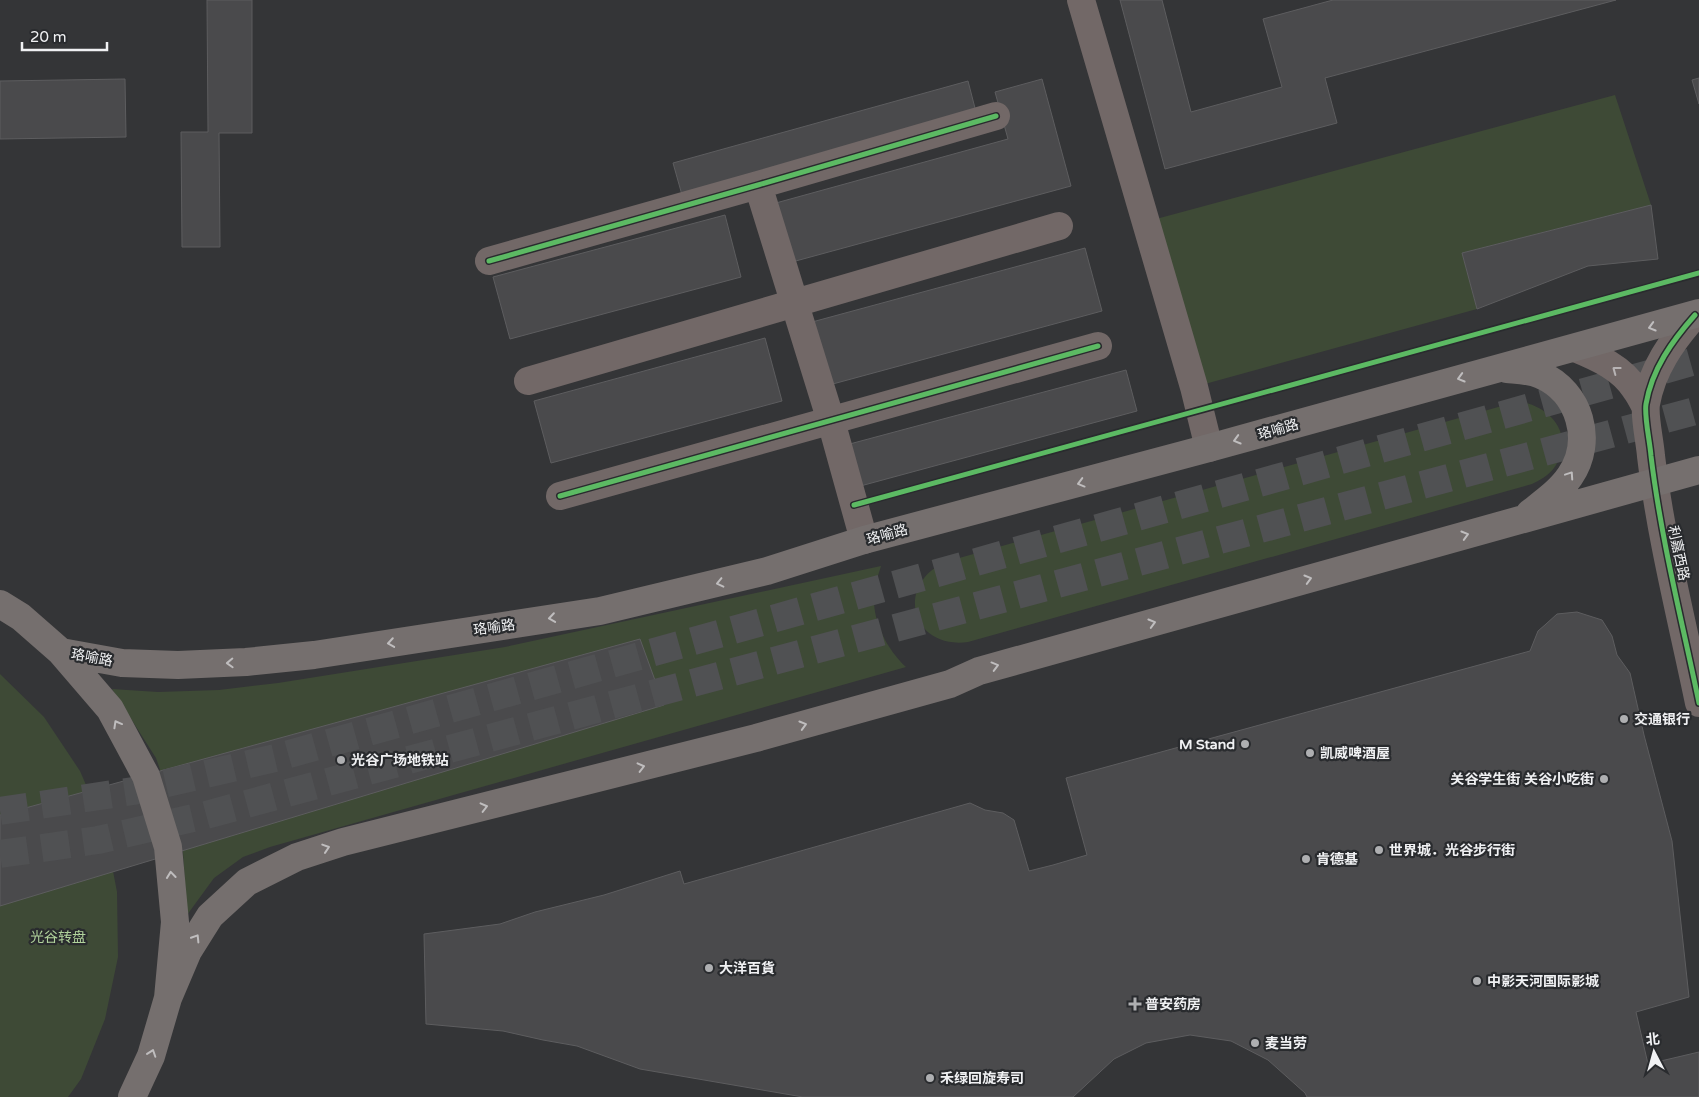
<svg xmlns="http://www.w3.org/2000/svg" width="1699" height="1097" viewBox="0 0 1699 1097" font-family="'Varela Round','Noto Sans SC',sans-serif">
	<rect width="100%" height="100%" fill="#343537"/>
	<path fill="#3e4a36" d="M1615 95 1651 205 1462 253 1477 309 1194 387 1145 222Z
		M1522 402C1554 408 1575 438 1554 468 1548 476 1540 480 1532 484L968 642C912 650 894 586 945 562L1509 404Z
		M881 566C879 574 874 584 874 593 872 620 886 648 906 667L270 847 243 857 214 878 187 915 183 852 175 813 156 758 112 689 158 692 219 690 278 683 505 647Z
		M0 674 44 717 80 771 105 829 117 892 118 957 105 1019 81 1079 68 1097H0Z"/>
	<path fill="#4a4a4c" stroke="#5d5d5f" d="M207 0H252V133H219L220 247H182L181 132H208Z
		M1120 0H1162L1191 112 1282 87 1263 19 1333 0H1616L1325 78 1337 123 1165 169Z
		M1699 78V104L1692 80Z
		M125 79 126 137 0 139V81Z
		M1042 79 1071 186 781 265 765 206 1008 139 995 92Z
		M968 81 976 112 682 195 673 163Z
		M1651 205 1658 259 1588 266 1477 309 1462 253Z
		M725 215 741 277 510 339 493 277Z
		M1085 248 1102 311 818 388 801 325Z
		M765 338 782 401 551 463 534 401Z
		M1126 370 1137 411 842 491 831 449Z
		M1577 612 1602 620 1612 636 1617 655 1630 673 1644 735 1672 841 1689 997 1636 1012 1648 1064 1699 1052V1097H1307L1305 1093 1268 1060 1231 1041 1190 1035 1146 1043 1114 1059 1073 1097H803L640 1069 577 1046 543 1040 503 1031 426 1024 424 934 500 924 535 912 604 895 680 871 684 884 970 803 985 810 1003 813 1014 820 1029 871 1053 865 1087 855 1066 778 1530 651 1538 631 1546 624 1557 614Z
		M640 639 664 705 0 906V815Z"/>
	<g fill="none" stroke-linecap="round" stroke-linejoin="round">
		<path stroke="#505153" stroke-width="28" stroke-dasharray="28 14" stroke-linecap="butt" d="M0 811 133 791 275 758 1699 360
			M0 854 98 840 206 815 1699 410"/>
		<path stroke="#726867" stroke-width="28" d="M1081 0 1194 387 1209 448
			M758 185 831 421 864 540
			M489 261 758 185 996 116
			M1695 315C1672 341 1652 369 1646 404 1644 416 1650 442 1651 456 1661 539 1682 621 1699 703
			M1575 348C1597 357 1622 368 1635 389 1639 394 1642 400 1645 406
			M528 381 1059 226
			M560 496 1098 346"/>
		<path stroke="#756f6e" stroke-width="28" d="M1507 369C1518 370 1530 370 1541 375 1580 392 1594 441 1570 476 1560 491 1544 502 1530 513
			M0 604 21 617 61 652 110 709 146 776 168 847 175 922 168 998 151 1056 132 1097
			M61 652 122 663 178 665 246 662 314 655 600 611 767 571 864 540 1209 448 1699 313
			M168 998 188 951 210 916 247 882 297 857 343 842 756 738 950 684 979 671 1699 470"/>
		<defs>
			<path id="cycleway" d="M489 261 758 185 996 116
				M1695 315C1672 341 1652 369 1646 404 1644 416 1650 442 1651 456 1661 539 1682 621 1699 703
				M560 496 1098 346
				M854 505 1699 273"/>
		</defs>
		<use href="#cycleway" stroke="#292b2e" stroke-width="8"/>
		<use href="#cycleway" stroke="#5cba63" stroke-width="5"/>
	</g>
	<defs><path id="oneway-chevron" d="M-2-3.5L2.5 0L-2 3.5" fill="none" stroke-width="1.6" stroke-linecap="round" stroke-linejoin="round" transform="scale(1.25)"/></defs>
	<g stroke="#bfbdbe">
		<use href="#oneway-chevron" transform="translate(1652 327) rotate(164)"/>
		<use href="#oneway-chevron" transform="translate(1461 378) rotate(164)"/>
		<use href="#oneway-chevron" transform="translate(1237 440) rotate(164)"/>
		<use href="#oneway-chevron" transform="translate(1570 475) rotate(-56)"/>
		<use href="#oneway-chevron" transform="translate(1081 483) rotate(165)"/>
		<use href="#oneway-chevron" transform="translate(1465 535) rotate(-16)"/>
		<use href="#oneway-chevron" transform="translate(1308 579) rotate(-16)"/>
		<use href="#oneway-chevron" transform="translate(720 583) rotate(167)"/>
		<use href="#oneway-chevron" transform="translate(552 618) rotate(172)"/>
		<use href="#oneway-chevron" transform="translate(1152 623) rotate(-16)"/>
		<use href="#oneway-chevron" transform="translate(391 643) rotate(171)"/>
		<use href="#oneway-chevron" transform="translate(230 663) rotate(178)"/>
		<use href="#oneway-chevron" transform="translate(995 666) rotate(-15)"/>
		<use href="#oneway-chevron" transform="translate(117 724) rotate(-119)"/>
		<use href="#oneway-chevron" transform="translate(803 725) rotate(-16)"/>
		<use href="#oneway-chevron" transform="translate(641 767) rotate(-14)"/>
		<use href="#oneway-chevron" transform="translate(484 807) rotate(-14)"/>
		<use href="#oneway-chevron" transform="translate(326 848) rotate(-18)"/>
		<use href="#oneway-chevron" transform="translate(171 875) rotate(-96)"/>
		<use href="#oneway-chevron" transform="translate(196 938) rotate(-58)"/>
		<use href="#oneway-chevron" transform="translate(152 1053) rotate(-71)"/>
	</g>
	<use stroke="#b7b3b4" href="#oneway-chevron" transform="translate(1616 370) rotate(-143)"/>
	<g fill="#aeafb1" stroke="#292b2e" stroke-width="2">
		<circle cx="1624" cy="719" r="5"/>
		<circle cx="1245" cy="744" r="5"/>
		<circle cx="1310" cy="753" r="5"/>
		<circle cx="341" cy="760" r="5"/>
		<circle cx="1604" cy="779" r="5"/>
		<circle cx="1379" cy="850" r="5"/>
		<circle cx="1306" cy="859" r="5"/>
		<circle cx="709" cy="968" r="5"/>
		<circle cx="1477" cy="981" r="5"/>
		<path d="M1132.5 996.5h5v5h5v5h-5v5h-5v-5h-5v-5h5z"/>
		<circle cx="1255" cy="1043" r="5"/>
		<circle cx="930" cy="1078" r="5"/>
	</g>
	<g text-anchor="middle" stroke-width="4.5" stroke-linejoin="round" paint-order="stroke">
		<g font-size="14" fill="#f0f1f3" stroke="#292b2e">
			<text transform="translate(1278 429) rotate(-16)" y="5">珞喻路</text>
			<text transform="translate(887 534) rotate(-15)" y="5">珞喻路</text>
			<text transform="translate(1679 553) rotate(78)" y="5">利嘉西路</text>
			<text transform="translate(494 627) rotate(-8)" y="5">珞喻路</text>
			<text transform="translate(92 657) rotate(10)" y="5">珞喻路</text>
		</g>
		<g font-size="14" font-weight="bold" fill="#f0f1f3" stroke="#292b2e" text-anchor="start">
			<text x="1634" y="724">交通银行</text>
			<text x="1235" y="749" text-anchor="end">M Stand</text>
			<text x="1320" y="758">凯威啤酒屋</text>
			<text x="351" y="765">光谷广场地铁站</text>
			<text x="1594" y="784" text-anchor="end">关谷学生街 关谷小吃街</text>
			<text x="1389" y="855">世界城．光谷步行街</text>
			<text x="1316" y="864">肯德基</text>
			<text x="719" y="973">大洋百貨</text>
			<text x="1487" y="986">中影天河国际影城</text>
			<text x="1145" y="1009">普安药房</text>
			<text x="1265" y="1048">麦当劳</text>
			<text x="940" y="1083">禾绿回旋寿司</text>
		</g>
		<g font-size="14" fill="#b1d39c" stroke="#292b2e">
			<text x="58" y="942">光谷转盘</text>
		</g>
	</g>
	<g transform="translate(1654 1052) rotate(354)" stroke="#292b2e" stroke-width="4" paint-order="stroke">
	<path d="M0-4L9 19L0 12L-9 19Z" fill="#f0f1f3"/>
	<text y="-8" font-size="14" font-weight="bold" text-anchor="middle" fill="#f0f1f3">北</text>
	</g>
	<path d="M22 42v8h85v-8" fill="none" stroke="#f0f1f3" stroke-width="2.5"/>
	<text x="30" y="42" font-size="15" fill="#f0f1f3" stroke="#292b2e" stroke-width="4" paint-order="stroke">20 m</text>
</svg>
